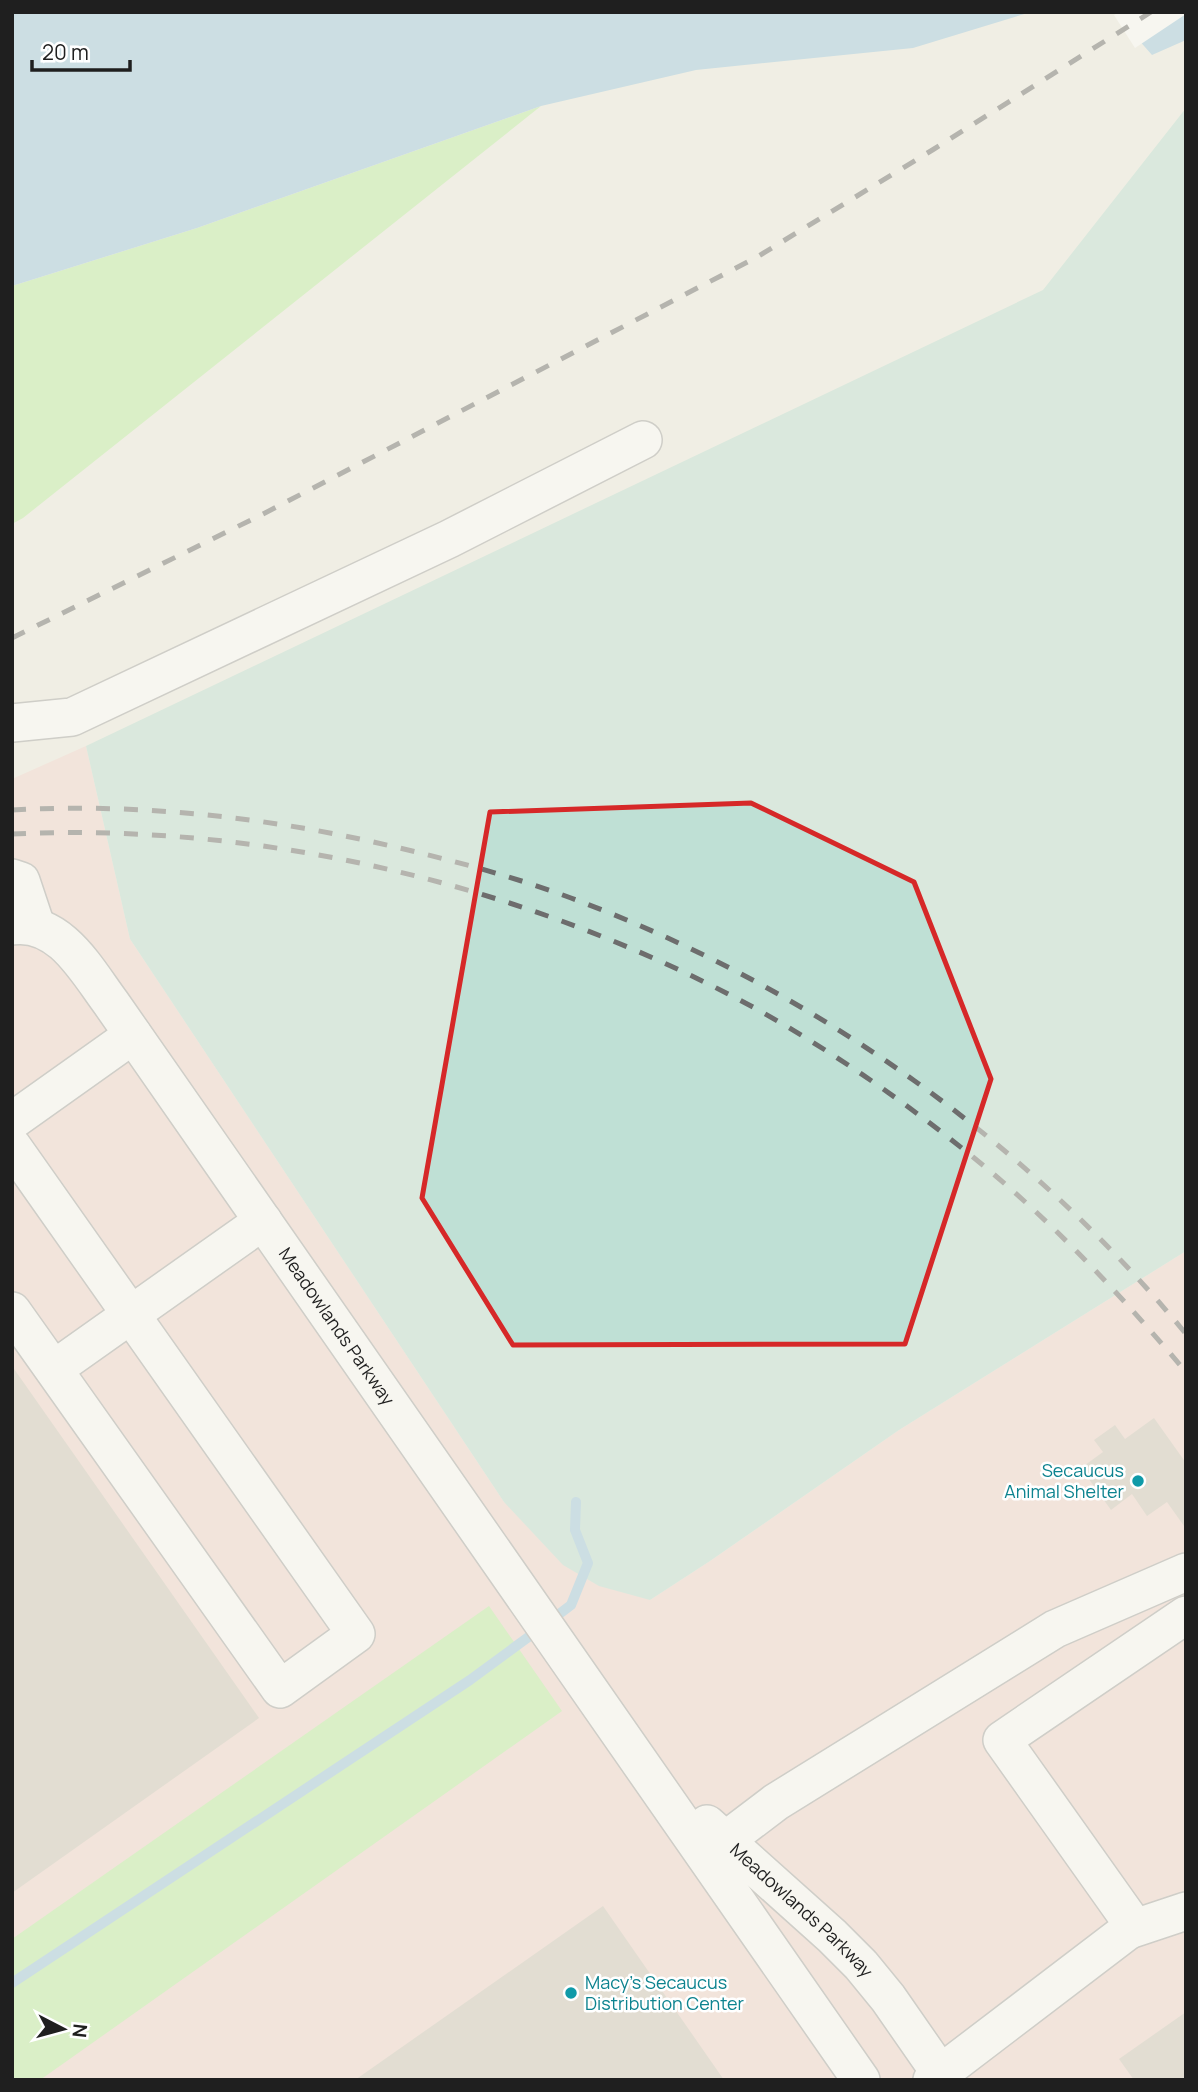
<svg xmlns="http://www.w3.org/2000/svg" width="1198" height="2092" viewBox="0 0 1198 2092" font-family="Manrope,sans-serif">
	<rect width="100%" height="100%" fill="#f0eee4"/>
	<path fill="#f3d7d1" d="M86 746 130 939 504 1502 650 1600 710 1561 899 1430 1186 1251V2080H12V779Z"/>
	<path fill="#bfefa5" d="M541 106 23 518 12 524V286L197 228Z
		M489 1606 562 1711 40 2080H12V1939Z"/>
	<path fill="#bfe0d5" d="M1186 108V1251L899 1430 710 1561 650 1600 599 1586 563 1565 504 1502 130 939 86 746 1043 290Z"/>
	<path fill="#a0cae2" d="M12 12H1031L913 48 696 70 541 106 197 228 12 286Z
		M1114 12H1186V40L1152 55Z"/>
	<path fill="#fff" d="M1119 12H1186V14L1135 48 1114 15Z"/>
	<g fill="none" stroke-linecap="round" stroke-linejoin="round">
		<path stroke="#a0cae2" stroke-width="10" d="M550 1621 571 1605 588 1563 575 1530 576 1502
			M12 1983 470 1680 538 1630"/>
	</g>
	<path fill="#d1c8bc" d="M12 1366 259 1718 12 1893Z
		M1154 1418 1186 1463V1525L1184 1526 1167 1502 1147 1516 1132 1494 1111 1510 1081 1468 1103 1452 1094 1440 1115 1425 1125 1439Z
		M603 1906 724 2080H355Z
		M1186 2012V2080H1134L1119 2059Z"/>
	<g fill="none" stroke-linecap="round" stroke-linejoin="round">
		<defs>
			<g id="minor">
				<path d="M12 723 72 717 449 539 643 440"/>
				<path d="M12 878 21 881 36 926"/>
				<path id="s1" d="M12 926C60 919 87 971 111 1003L861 2080"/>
				<path d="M12 1121 133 1035"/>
				<path d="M12 1146 356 1634 280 1689 12 1311"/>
				<path d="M54 1369 263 1221"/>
				<path id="s2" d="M707 1824 832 1936 861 1965 888 1998 945 2080"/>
				<path d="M726 1840 776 1802 1055 1629 1186 1572"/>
				<path d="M1129 1930 1186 1911"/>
				<path d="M932 2080 1134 1926 1002 1740 1186 1615"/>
			</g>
		</defs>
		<use href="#minor" stroke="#a6a6a6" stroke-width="40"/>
		<use href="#minor" stroke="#fff" stroke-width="37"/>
		<path stroke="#6d6d6d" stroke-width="5" stroke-dasharray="14 14" stroke-linecap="butt" d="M12 638 265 513 757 257 934 149 1151 12
			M12 810C139 803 267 817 391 846 451 860 512 876 571 898 808 986 1025 1138 1186 1334
			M12 834C266 822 528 886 751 1006 829 1049 904 1101 973 1157 1052 1221 1121 1295 1186 1372"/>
	</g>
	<path d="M0 0H1198V2092H0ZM751 803 914 882 991 1079 905 1344 513 1345 422 1198 490 812Z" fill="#f0eee4" fill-opacity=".55" fill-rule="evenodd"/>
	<path fill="none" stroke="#d62828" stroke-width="5" stroke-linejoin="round" d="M751 803 914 882 991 1079 905 1344 513 1345 422 1198 490 812Z"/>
	<g fill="#0f9aa8" stroke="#fff" stroke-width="2.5">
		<circle cx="1138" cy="1481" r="7"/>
		<circle cx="571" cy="1993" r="7"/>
	</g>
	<g text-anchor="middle" stroke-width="5" stroke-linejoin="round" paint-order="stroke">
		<g font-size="18" fill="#1f1f1f" stroke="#fff">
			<text dy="6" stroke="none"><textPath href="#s1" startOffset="527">Meadowlands Parkway</textPath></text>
			<text dy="6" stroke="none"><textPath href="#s2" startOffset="128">Meadowlands Parkway</textPath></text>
		</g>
		<g font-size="18" fill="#0d838f" stroke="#fff" text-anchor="end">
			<text x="1124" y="1477">Secaucus<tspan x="1124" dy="21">Animal Shelter</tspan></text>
			<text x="585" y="1989" text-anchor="start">Macy's Secaucus<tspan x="585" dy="21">Distribution Center</tspan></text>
		</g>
	</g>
	<rect width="1198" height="2092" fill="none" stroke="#1f1f1f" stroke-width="28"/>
	<g transform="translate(63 2029) rotate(96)" stroke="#ffffff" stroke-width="5" paint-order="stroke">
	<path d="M0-5L12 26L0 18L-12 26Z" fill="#1f1f1f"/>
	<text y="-10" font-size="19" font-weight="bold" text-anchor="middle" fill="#1f1f1f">N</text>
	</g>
	<path d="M32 60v10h98v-10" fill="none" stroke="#1f1f1f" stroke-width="3.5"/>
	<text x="42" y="60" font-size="21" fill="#1f1f1f" stroke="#ffffff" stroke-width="5" paint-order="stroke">20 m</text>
</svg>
